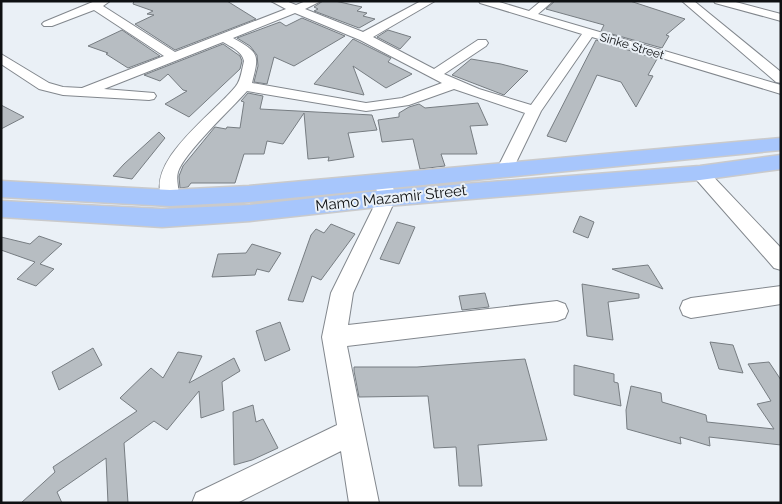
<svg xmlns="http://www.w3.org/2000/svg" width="782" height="504" viewBox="0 0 782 504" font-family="Raleway,sans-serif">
	<rect width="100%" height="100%" fill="#eaf0f6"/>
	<path fill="#b7bdc2" stroke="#777d82" d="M134 1H227L256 19 175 50 135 24 154 15 147 14 153 11 133 4Z
		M323 1H335L362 7 357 11 367 13 363 16 375 19 359 28 314 11 318 9 314 7Z
		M555 1H630L685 19 666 35 669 36 662 48 601 31 604 25 546 9Z
		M302 18 345 36 294 66 274 57 267 84 254 82 258 66 257 55 250 46 237 38 280 22 286 26Z
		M122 30 160 56 128 68 106 54 108 53 88 46Z
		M388 30 411 37 400 49 377 37Z
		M353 39 391 58 388 62 412 74 386 88 353 66 364 95 314 84Z
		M596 40 657 59 648 75 653 76 636 107 621 82 597 75 566 142 547 136Z
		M223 44 240 56 242 61 240 69 189 117 165 104 187 91 183 90 168 74 160 81 144 75Z
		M471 59 501 64 528 71 504 95 452 75Z
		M248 93 263 96 260 109 372 115 377 130 348 133 354 157 328 161 329 157 308 159 304 113 283 144 267 141 264 154H244L235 183H191L188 187 180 188 179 176 183 166 215 127 226 129 227 127 240 128 244 102 241 101Z
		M478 103 488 125 470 126 477 154H441L445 166 420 169 413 139 382 142 378 120 399 117V113L409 107 419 104 425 108Z
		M1 105 24 117 1 129Z
		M159 132 165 138 132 179 113 176 124 164Z
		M580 216 594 222 588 238 573 232Z
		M397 222 415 227 399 264 380 259Z
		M331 224 355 234 321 280 312 276 303 302 288 300 311 235 316 229 324 233Z
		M39 236 62 244 40 264 54 269 36 286 17 279 35 262 1 250V237L30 244Z
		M252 244 281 253 269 272 257 269 255 275 212 277 218 254 246 253Z
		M648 265 663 289 612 269Z
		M582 284 639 294V298L608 302 613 340 587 336Z
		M485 293 489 307 462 310 459 296Z
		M280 322 290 350 265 361 256 331Z
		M710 342 733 345 743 373 719 369Z
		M93 348 102 365 59 390 52 372Z
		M178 352 202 356 189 383 234 358 240 371 222 382 224 410 201 418 199 391 167 430 154 421 124 443 128 503H108L106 458 57 492 62 503H21L55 472 53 467 137 411 120 398 151 368 163 378Z
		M525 359 547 440 478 445 482 486H459L456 447 434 448 428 396 359 397 354 371V367H417Z
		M769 362 781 380V445L709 437 710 446 680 437 681 444 627 429 626 410 631 386 661 393 662 402 706 415 707 422 774 429 757 404 771 401 748 364Z
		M574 365 614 374V382L618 383 621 406 574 395Z
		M253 405 256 422 263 419 278 448 252 460 234 465 233 412Z"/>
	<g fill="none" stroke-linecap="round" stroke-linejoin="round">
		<defs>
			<path id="minor" d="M95 1H110L103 6 175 52 286 9 271 1H286L296 5 306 1H321L305 9 363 32 421 1H435L373 37 434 69 478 40H486L488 43 486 46 444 74 479 89 531 105 582 34 480 3 479 1H496L529 11 541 1H553L538 14 781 85V94L592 37 541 111 511 173 505 175 499 173 497 169 525 113 454 89 409 105 366 111 247 91C232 108 184 153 178 172 175 182 182 193 176 203L170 204 164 203C141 163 215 113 236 86 241 80 242 69 244 61 242 51 231 47 223 42L104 89 154 93 156 96 154 99 149 100 63 95 39 89 1 64V54L49 83 63 87 82 88 164 56 94 10 52 26H44L42 24 44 22ZM295 13 360 40 442 83 402 98 366 103 252 83C259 55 260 53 233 38Z
				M682 1H694L781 72V83L776 82Z
				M714 1H732L781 14V21L715 3Z
				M700 167 706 169 781 248V270L774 268 694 177 691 173 694 169Z
				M384 175 390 177 396 198 353 293 348 325 557 301 565 304 568 311 565 318 557 321 347 346 379 503H349L341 451 237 503H192L196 493 337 425 322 337 331 293 378 198 375 181 378 177Z
				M781 286V304L691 318 683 315 680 308 683 301 691 298Z"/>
			<path id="major" d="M781 138V150L249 202 170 206 1 197V181L170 190 249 186Z
				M781 155V169L700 180 387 206 250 221 162 227 1 217V201L162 209 250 205 387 190 700 166Z"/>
		</defs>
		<use href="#minor" stroke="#82878d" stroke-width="2"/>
		<use href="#major" stroke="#cacacb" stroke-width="3"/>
		<use href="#minor" fill="#fff" fill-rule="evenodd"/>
		<use href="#major" fill="#a7c6fc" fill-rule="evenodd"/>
	</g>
	<g text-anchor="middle" stroke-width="4" stroke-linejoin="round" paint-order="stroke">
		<g font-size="12" fill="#0e1012" stroke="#eaf0f6">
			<text transform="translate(632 46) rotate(17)" y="4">Sinke Street</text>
		</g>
		<g font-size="15" fill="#0e1012" stroke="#eaf0f6">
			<text transform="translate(391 198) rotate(-6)" y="5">Mamo Mazamir Street</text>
		</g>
	</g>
	<rect width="782" height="504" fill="none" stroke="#0e1012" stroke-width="5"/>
</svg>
